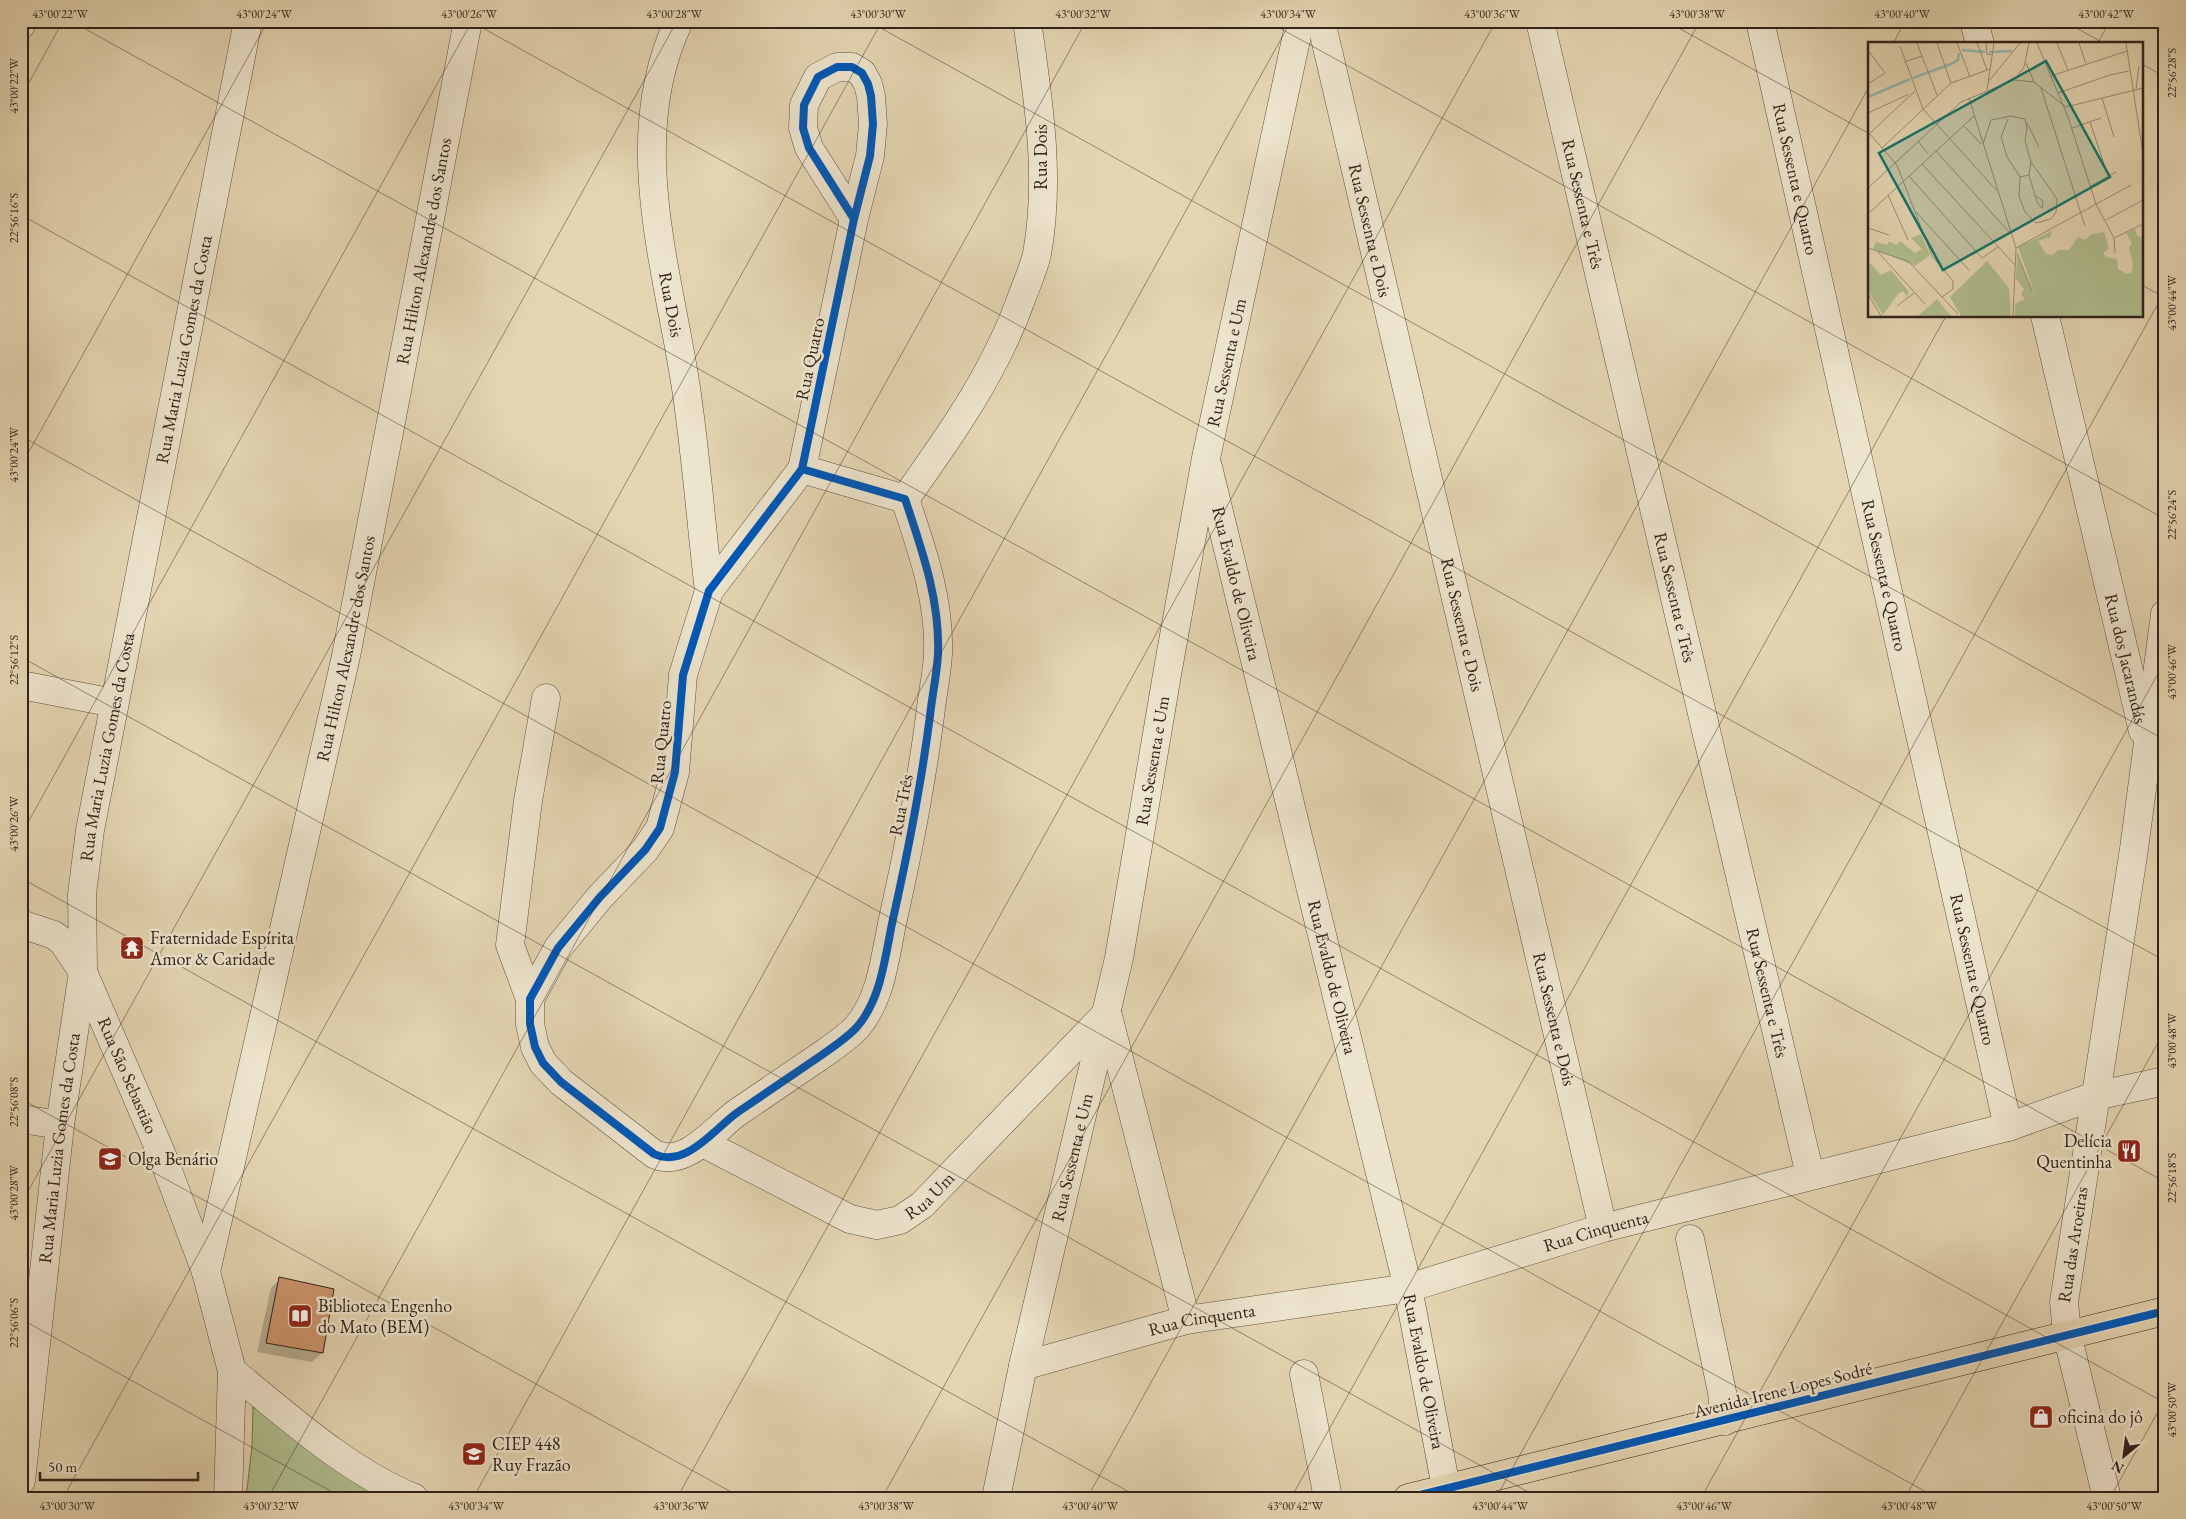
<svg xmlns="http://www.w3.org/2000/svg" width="2186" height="1519" viewBox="0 0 2186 1519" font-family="'EB Garamond',serif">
	<rect width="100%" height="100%" fill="#e4d5b2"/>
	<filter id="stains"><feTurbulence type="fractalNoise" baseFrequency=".004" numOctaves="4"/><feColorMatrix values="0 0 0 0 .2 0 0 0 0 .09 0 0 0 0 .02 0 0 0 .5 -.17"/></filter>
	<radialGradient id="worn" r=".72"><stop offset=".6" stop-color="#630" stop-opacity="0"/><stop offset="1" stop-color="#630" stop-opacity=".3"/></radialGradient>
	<path fill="#b0be8f" stroke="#707055" d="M253 1407 391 1495 385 1498H246L252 1446Z"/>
	<path fill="#0003" d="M280 1279 322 1353 312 1362 257 1352 271 1288Z"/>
	<path fill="#cc956d" stroke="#30221b" d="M279 1277 334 1289 323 1353 266 1343Z"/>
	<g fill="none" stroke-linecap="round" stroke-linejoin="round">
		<defs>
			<g id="minor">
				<path id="s1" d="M679 21C623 138 668 268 686 388 696 455 701 523 709 591"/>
				<path id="s2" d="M1321 21 1603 1228"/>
				<path id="s3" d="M1540 21 1810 1175"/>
				<path id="s4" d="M1760 21 2008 1127"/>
				<path d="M1974 21 1980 44"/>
				<path d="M21 25 22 21"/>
				<path id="s5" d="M2045 316 2143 731"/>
				<path id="s6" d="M1208 467 1408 1288 1448 1498"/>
				<path d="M802 469 905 499C922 550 940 600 938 654 937 674 932 696 930 716 921 785 908 852 893 919 885 955 882 998 857 1027 845 1040 827 1051 813 1061 788 1078 763 1095 738 1112 715 1128 686 1169 654 1154L561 1082 543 1063 535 1047 530 1024V999L558 948 600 897 645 850 660 828 675 772 683 675 709 591 802 469 854 219 870 156 873 124 871 96 868 84 862 73 852 67H837L818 77 804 105 803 128 809 148 854 219"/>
				<path d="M905 499C952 433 996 371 1023 294 1028 281 1034 267 1037 254 1051 176 1038 98 1027 21"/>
				<path d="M21 685 114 703"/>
				<path id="s7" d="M21 924 54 935 63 942 83 972 162 1155 206 1272 232 1371 228 1498"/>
				<path d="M530 999 510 945 528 801 546 698"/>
				<path d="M1108 1016 1186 1320"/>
				<path d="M21 1119 60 1125"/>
				<path id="s8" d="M703 1143 850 1219 877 1225 900 1220 922 1205 1107 1013"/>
				<path d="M1690 1239 1722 1392 1725 1421"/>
				<path id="s9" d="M206 1272 346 656 468 21"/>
				<path id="s10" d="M1023 1366 1186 1320 1408 1288 1603 1228 2008 1127 2095 1096 2165 1081"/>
				<path d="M232 1371C289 1417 346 1470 414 1498"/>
				<path d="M1304 1374 1328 1498"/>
				<path id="s11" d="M21 1481 60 1125 83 972 82 894 90 830 248 21"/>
				<path id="s12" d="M996 1498 1023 1366 1119 958 1168 669 1206 458 1300 21"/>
				<path id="s13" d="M2107 1498 2067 1334 2064 1302 2134 849 2165 614"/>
			</g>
			<path id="major" d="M1408 1498 2165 1311"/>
		</defs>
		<use href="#minor" stroke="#5d4f41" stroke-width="29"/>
		<use href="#major" stroke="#30221b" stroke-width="29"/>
		<use href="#minor" stroke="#ede4cd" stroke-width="28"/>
		<use href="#major" stroke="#e4d5b2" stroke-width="28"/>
		<defs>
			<path id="cycleway" d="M802 469 905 499C922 550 940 600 938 654 937 674 932 696 930 716 921 785 908 852 893 919 885 955 882 998 857 1027 845 1040 827 1051 813 1061 788 1078 763 1095 738 1112 715 1128 686 1169 654 1154L561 1082 543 1063 535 1047 530 1024V999L558 948 600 897 645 850 660 828 675 772 683 675 709 591 802 469 854 219 870 156 873 124 871 96 868 84 862 73 852 67H837L818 77 804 105 803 128 809 148 854 219
				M1408 1498 2165 1311"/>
		</defs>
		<use href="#cycleway" stroke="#ede4cd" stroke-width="11"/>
		<use href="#cycleway" stroke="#0057b8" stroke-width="8"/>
	</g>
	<path fill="none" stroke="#30221b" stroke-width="1" stroke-opacity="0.45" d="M71 21 2165 1182M470 21 2165 961M868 21 2165 740M1267 21 2165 519M1666 21 1870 134M2064 21 2105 44M1893 44 1905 21M2097 44 2110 21M2142 64 2165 77M21 97 63 21M21 215 2165 1403M2142 285 2165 298M21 436 1937 1498M21 466 268 21M21 657 1539 1498M21 835 472 21M21 878 1140 1498M21 1099 742 1498M21 1204 677 21M21 1319 343 1498M63 1498 882 21M268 1498 1086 21M473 1498 1291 21M677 1498 1496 21M882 1498 1700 21M1087 1498 1870 85M1291 1498 1946 316M1496 1498 2165 291M1701 1498 2165 661M1905 1498 2165 1030M2110 1498 2165 1399"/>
	<defs>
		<symbol id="temple-square" viewBox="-11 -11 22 22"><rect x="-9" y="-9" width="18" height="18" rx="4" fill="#8f2418" stroke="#ede4cd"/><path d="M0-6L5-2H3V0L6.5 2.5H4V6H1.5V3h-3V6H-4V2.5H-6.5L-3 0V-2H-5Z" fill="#fff"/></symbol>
		<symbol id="restaurant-square" viewBox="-11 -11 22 22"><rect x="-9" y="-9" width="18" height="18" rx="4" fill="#8f2418" stroke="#ede4cd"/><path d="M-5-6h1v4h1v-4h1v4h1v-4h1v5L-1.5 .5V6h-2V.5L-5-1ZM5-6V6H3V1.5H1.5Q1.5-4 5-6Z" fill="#fff"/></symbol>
		<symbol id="school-square" viewBox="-11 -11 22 22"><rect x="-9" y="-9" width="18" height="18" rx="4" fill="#8f2418" stroke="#ede4cd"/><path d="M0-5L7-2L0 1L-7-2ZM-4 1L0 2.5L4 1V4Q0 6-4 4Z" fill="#fff"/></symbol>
		<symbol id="library-square" viewBox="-11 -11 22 22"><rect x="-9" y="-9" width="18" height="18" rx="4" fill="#8f2418" stroke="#ede4cd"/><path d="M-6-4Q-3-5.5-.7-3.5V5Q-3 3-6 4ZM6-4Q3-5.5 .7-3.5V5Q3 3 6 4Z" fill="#fff"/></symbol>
		<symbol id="shop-square" viewBox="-11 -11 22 22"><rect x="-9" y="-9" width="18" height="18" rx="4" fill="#8f2418" stroke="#ede4cd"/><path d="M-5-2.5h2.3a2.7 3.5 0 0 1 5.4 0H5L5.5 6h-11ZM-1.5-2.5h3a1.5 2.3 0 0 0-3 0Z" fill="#fff"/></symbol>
	</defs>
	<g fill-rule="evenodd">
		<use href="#temple-square" x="118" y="934" width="28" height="28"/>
		<use href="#restaurant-square" x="2115" y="1137" width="28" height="28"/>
		<use href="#school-square" x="96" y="1145" width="28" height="28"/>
		<use href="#library-square" x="286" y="1302" width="28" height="28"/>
		<use href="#shop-square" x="2027" y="1403" width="28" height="28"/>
		<use href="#school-square" x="460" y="1440" width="28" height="28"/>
	</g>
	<g text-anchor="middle" stroke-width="5" stroke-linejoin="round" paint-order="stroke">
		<g font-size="18" fill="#30221b" stroke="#ede4cd">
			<text transform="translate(1041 157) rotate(-90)" y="6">Rua Dois</text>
			<text dy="6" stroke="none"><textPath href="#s4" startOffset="162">Rua Sessenta e Quatro</textPath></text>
			<text dy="6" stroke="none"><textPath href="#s3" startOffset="188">Rua Sessenta e Três</textPath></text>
			<text dy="6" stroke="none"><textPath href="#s2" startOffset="215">Rua Sessenta e Dois</textPath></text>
			<text dy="6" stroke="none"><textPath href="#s9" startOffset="1044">Rua Hilton Alexandre dos Santos</textPath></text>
			<text dy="6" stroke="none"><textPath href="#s1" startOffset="289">Rua Dois</textPath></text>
			<text dy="6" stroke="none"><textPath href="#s11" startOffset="1145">Rua Maria Luzia Gomes da Costa</textPath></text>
			<text transform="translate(810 359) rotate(-78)" y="6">Rua Quatro</text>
			<text dy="6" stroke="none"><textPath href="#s12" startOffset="1159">Rua Sessenta e Um</textPath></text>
			<text dy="6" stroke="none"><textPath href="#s4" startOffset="568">Rua Sessenta e Quatro</textPath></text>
			<text dy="6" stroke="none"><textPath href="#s6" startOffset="120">Rua Evaldo de Oliveira</textPath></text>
			<text dy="6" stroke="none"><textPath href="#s3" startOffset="592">Rua Sessenta e Três</textPath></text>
			<text dy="6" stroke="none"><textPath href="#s2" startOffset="620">Rua Sessenta e Dois</textPath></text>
			<text dy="6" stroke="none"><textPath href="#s9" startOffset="639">Rua Hilton Alexandre dos Santos</textPath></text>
			<text dy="6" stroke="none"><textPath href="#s5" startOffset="352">Rua dos Jacarandás</textPath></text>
			<text transform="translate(661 742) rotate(-84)" y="6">Rua Quatro</text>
			<text dy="6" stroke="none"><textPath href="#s11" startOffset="740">Rua Maria Luzia Gomes da Costa</textPath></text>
			<text dy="6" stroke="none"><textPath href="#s12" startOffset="754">Rua Sessenta e Um</textPath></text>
			<text transform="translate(901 805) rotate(-79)" y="6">Rua Três</text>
			<text dy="6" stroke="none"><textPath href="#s4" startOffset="972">Rua Sessenta e Quatro</textPath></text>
			<text dy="6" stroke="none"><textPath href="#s6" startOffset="525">Rua Evaldo de Oliveira</textPath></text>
			<text dy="6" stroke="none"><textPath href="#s3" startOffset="998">Rua Sessenta e Três</textPath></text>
			<text dy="6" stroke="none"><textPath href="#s2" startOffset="1025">Rua Sessenta e Dois</textPath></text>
			<text dy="6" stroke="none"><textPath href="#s7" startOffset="195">Rua São Sebastião</textPath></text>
			<text dy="6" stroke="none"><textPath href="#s11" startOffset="335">Rua Maria Luzia Gomes da Costa</textPath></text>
			<text dy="6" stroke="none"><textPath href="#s12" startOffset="349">Rua Sessenta e Um</textPath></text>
			<text dy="6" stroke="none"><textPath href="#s8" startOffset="255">Rua Um</textPath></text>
			<text dy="6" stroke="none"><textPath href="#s10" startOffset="590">Rua Cinquenta</textPath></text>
			<text dy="6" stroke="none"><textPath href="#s13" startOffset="259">Rua das Aroeiras</textPath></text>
			<text dy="6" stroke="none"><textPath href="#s10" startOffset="185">Rua Cinquenta</textPath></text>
			<text dy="6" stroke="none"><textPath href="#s6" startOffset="930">Rua Evaldo de Oliveira</textPath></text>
			<text transform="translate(1783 1390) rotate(-14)" y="6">Avenida Irene Lopes Sodré</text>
		</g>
		<g font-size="18" fill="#30221b" stroke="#ede4cd" text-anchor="start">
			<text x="150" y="944">Fraternidade Espírita<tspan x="150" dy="21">Amor &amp; Caridade</tspan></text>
			<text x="2112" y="1147" text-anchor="end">Delícia<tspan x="2112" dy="21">Quentinha</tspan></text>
			<text x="128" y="1165">Olga Benário</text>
			<text x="318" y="1312">Biblioteca Engenho<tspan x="318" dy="21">do Mato (BEM)</tspan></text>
			<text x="2058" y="1423">oficina do jô</text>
			<text x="492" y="1450">CIEP 448<tspan x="492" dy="21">Ruy Frazão</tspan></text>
		</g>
	</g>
	<g transform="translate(1868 42)">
		<rect width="275" height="275" fill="#e4d5b2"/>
		<path d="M267 187 269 194 275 195V274H147V262L157 257 153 252 156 247 148 237 149 213 168 255 150 205 184 189 182 195 170 199 178 212 185 213 190 208H201L210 195 217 198 224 192 236 190 241 207 235 211 238 215 249 217 250 227 259 232 264 230 265 222 261 206 264 201 258 191ZM53 192 62 213 47 224 5 207 8 200 19 203 21 199 28 203 32 199 47 211 54 207 43 196ZM0 219 13 233 23 228 41 250 39 254 35 249 30 252 15 273 0 249ZM119 219 141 246 143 274H93L82 255ZM69 257 83 274H50Z" fill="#b0be8f"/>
		<path fill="none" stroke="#96b8b1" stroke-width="2.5" d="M94 8 117 10M121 10 144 9M45 36 83 22 90 18 91 11M0 55 42 37"/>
		<path fill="none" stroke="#9c8d76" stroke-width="1" d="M49 1 69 53M69 1 83 41M89 1 102 35M109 1 119 28M118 1 119 12 124 13M169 1 200 75 228 162 246 196 247 211M189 1 200 28M211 1 218 22M258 1 275 112M32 4 55 67 129 149M0 8 17 31 0 42M36 20 54 14M158 21 166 40 198 65 275 46M183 34 259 9M146 38 166 40M120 40 152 1M173 46 217 184M268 47 271 24M119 48 126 1M190 51 242 33 261 29M101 56 148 206 145 274M234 56 246 95M0 71 41 52M140 77 133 95 139 115 152 135 161 133M222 80 240 134M159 81 171 105M96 84 113 102M204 86 233 76M0 90 29 123 64 214 85 239V247L74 255M1 92 47 49M50 99 60 112M115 102 123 78 143 74 157 77 159 86 157 99 163 120 161 133 169 160 174 166M14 106 83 41 122 27M68 109 142 191M54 122 147 223M41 134 114 216 130 205M152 135 151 154 157 170 168 181 183 177 188 170 189 157 163 120M223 144 248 130M0 146 93 60 146 38 156 25 161 1M20 153 40 198M168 154 175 159 174 166M48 170 101 228M0 172 106 74M238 178 275 158M0 186 21 193M246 196 275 182M0 206 40 219 90 272M148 206 263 143M10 210 57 262M149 211 164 249M0 252 13 274M29 264 46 251"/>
		<path fill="#0f766e" fill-opacity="0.15" stroke="#0f766e" stroke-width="2.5" d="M178 19 242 135 75 228 11 111Z"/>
		<rect width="275" height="275" fill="none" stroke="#30221b" stroke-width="2.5"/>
	</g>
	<rect width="2186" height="1519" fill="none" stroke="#e4d5b2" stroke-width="55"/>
	<g transform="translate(2124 1456) rotate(209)" stroke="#ede4cd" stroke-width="4" paint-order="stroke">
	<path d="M0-4L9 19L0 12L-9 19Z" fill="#30221b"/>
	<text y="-8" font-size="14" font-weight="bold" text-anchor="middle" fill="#30221b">N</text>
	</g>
	<path d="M40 1472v8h158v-8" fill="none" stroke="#30221b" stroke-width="2.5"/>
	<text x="48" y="1472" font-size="15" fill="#30221b" stroke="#ede4cd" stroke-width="4" paint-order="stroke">50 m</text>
	<rect x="28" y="28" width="2130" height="1464" fill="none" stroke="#30221b" stroke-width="2"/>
	<g font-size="12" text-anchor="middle" fill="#30221b">
		<text x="60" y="18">43°00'22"W</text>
		<text x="264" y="18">43°00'24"W</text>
		<text x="469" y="18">43°00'26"W</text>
		<text x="674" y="18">43°00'28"W</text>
		<text x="878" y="18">43°00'30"W</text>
		<text x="1083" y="18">43°00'32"W</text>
		<text x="1288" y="18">43°00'34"W</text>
		<text x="1492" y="18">43°00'36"W</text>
		<text x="1697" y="18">43°00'38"W</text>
		<text x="1902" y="18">43°00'40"W</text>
		<text x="2106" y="18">43°00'42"W</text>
		<text transform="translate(2172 73) rotate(-90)" y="4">22°56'28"S</text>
		<text transform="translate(14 86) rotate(-90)" y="4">43°00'22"W</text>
		<text transform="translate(14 218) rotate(-90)" y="4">22°56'16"S</text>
		<text transform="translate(2172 303) rotate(-90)" y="4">43°00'44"W</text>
		<text transform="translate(14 455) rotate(-90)" y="4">43°00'24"W</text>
		<text transform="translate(2172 515) rotate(-90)" y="4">22°56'24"S</text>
		<text transform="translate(14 660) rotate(-90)" y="4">22°56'12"S</text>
		<text transform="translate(2172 672) rotate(-90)" y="4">43°00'46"W</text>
		<text transform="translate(14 824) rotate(-90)" y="4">43°00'26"W</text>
		<text transform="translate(2172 1041) rotate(-90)" y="4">43°00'48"W</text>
		<text transform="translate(14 1102) rotate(-90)" y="4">22°56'08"S</text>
		<text transform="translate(2172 1178) rotate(-90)" y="4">22°56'18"S</text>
		<text transform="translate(14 1193) rotate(-90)" y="4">43°00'28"W</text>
		<text transform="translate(14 1323) rotate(-90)" y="4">22°56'06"S</text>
		<text transform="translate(2172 1410) rotate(-90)" y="4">43°00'50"W</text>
		<text x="67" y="1510">43°00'30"W</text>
		<text x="271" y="1510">43°00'32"W</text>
		<text x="476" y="1510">43°00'34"W</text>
		<text x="681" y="1510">43°00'36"W</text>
		<text x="886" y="1510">43°00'38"W</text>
		<text x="1090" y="1510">43°00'40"W</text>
		<text x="1295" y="1510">43°00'42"W</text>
		<text x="1500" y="1510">43°00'44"W</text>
		<text x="1704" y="1510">43°00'46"W</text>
		<text x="1909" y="1510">43°00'48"W</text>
		<text x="2114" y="1510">43°00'50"W</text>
	</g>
	<rect width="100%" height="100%" filter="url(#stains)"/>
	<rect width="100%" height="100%" fill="url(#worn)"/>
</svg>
